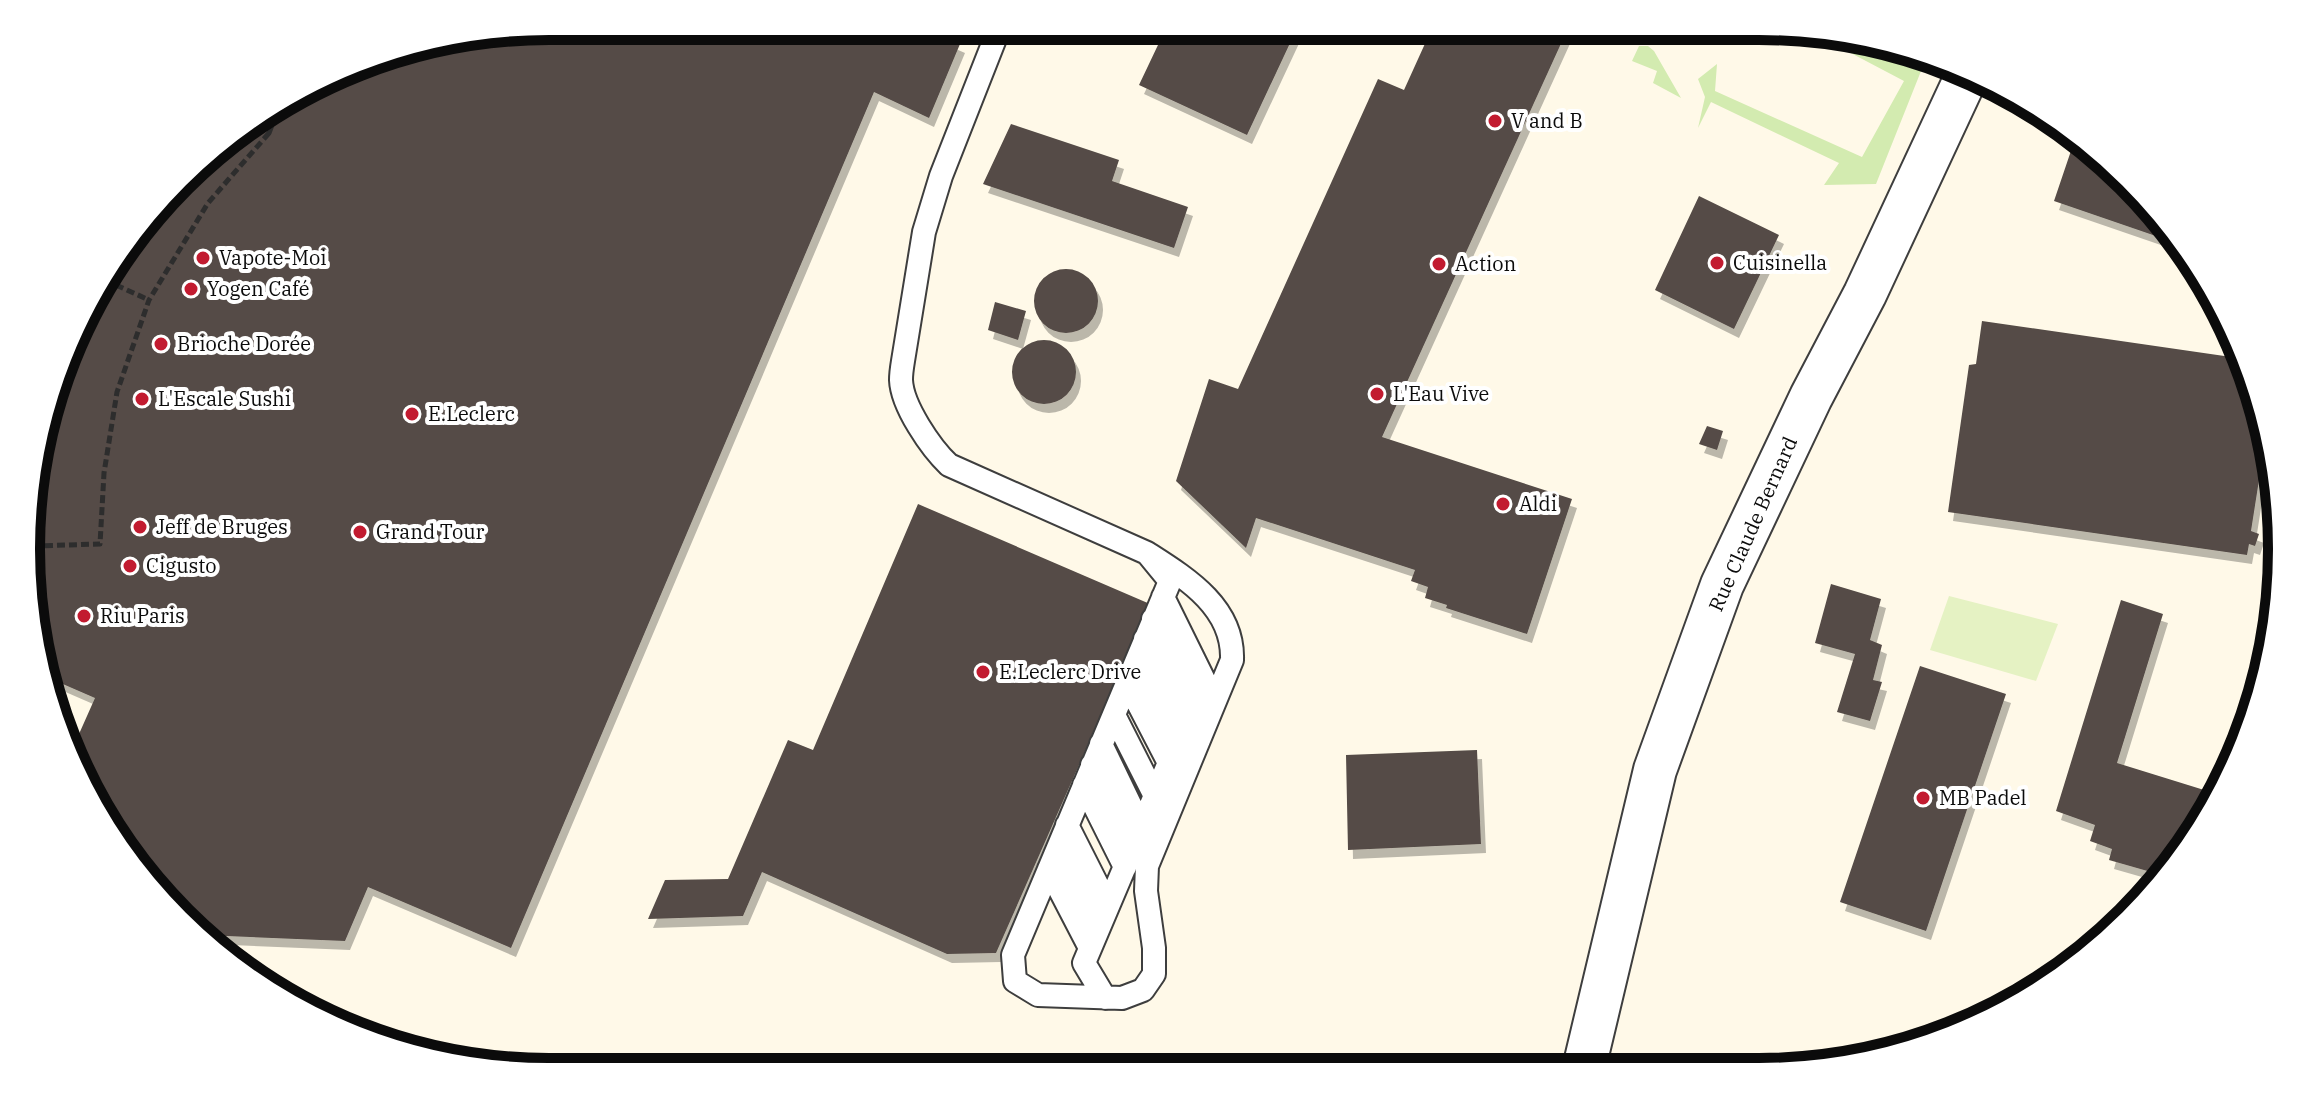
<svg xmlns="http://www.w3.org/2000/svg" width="2308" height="1098" viewBox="0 0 2308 1098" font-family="'IBM Plex Serif',serif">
	<defs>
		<filter id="shadow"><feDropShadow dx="5" dy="9" stdDeviation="0" flood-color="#0004"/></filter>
	</defs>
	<rect width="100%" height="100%" fill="#fff9e8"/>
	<path fill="#d3ebb0" d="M1809 31 1861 36 1927 56 1876 184 1824 185 1839 163 1711 102 1698 128 1705 97 1698 79 1717 64 1715 91 1862 157 1904 81Z
		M1639 46H1648L1654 51 1681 98 1653 83 1657 71 1632 61Z"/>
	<path fill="#e5f2c3" d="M1949 596 2058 624 2036 681 1930 650Z"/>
	<path fill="#544b46" filter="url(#shadow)" d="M549 26H919L960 44 929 118 874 92 511 948 368 887 345 941 203 935 180 919 80 781 71 752 95 698 49 678 30 617 36 447 114 259 230 134 380 54Z
		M1167 26H1298L1247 135 1139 85Z
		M1433 26H1569L1382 437 1572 499 1527 634 1446 608 1447 605 1425 598 1428 587 1411 581 1415 570 1256 518 1246 548 1176 481 1209 379 1238 389 1378 79 1404 90Z
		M1011 124 1119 160 1112 181 1188 207 1174 248 983 184Z
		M2076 136 2129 180 2182 245 2054 201Z
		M1699 196 1779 235 1734 329 1655 290Z
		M1034 301a32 32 0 1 1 64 0a32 32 0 1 1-64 0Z
		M995 302 1026 311 1018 340 988 330Z
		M1982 321 2245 359 2267 429 2251 531 2259 534 2255 546 2249 544 2247 555 1948 512 1969 365 1976 364Z
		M1012 372a32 32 0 1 1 64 0a32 32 0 1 1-64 0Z
		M1707 426 1723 431 1717 450 1699 444Z
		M918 504 1150 604 996 953 947 954 762 872 743 916 648 919 665 880 728 879 788 740 813 750Z
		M1831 584 1881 599 1870 640 1882 645 1873 680 1882 682 1870 721 1837 712 1855 654 1815 643Z
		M2121 600 2163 614 2117 763 2217 794 2174 867 2165 876 2109 860 2112 849 2090 841 2095 825 2056 811Z
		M1920 666 2006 694 1926 931 1840 902Z
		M1477 750 1481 844 1348 850 1346 755Z"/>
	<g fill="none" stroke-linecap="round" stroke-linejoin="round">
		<defs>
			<path id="service" d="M1000 26 941 176 924 232 903 361C902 367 901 374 901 380 902 406 931 448 949 465L1147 553 1170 581 1013 955 1015 981 1038 995 1122 998 1143 990 1154 974V948L1146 891 1147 866 1232 660C1234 607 1186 578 1147 553
				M1153 619 1195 701
				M1145 639 1187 721
				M1137 660 1178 741
				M1127 682 1169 763
				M1114 715 1155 796
				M1101 744 1141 827
				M1092 765 1133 847
				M1084 785 1125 867
				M1067 825 1108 906
				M1059 846 1100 924
				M1049 869 1090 948
				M1105 998 1084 963 1204 680 1163 597"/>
			<path id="minor" d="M1584 1068 1655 770 1722 585 1811 397 1865 294 1969 71"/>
		</defs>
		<use href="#service" stroke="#3e3e3e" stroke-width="26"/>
		<use href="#minor" stroke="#3e3e3e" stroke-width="46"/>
		<path stroke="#2d2d2d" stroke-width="5" stroke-dasharray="8 4" stroke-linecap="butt" d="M269 133 278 109
			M105 280 149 300
			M33 546 100 544 104 473 117 392 149 300 208 203 269 133 259 119"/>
		<use href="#service" stroke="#fff" stroke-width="22"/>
		<use href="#minor" stroke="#fff" stroke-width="42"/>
	</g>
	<g fill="#c21b30" stroke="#fff" stroke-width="3">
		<circle cx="1495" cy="121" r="8"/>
		<circle cx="203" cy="258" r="8"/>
		<circle cx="1717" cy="263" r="8"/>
		<circle cx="1439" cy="264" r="8"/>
		<circle cx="191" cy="289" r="8"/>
		<circle cx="161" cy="344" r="8"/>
		<circle cx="1377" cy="394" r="8"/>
		<circle cx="142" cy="399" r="8"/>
		<circle cx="412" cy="414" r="8"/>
		<circle cx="1503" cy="504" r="8"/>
		<circle cx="140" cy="527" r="8"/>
		<circle cx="360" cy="532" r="8"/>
		<circle cx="130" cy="566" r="8"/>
		<circle cx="84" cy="616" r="8"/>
		<circle cx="983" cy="672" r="8"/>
		<circle cx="1923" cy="798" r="8"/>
	</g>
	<g text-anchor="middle" stroke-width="8" stroke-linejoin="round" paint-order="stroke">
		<g font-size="20" fill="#0b0b0b" stroke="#fff" text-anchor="start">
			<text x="1511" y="128">V and B</text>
			<text x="219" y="265">Vapote-Moi</text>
			<text x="1733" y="270">Cuisinella</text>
			<text x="1455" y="271">Action</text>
			<text x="207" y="296">Yogen Café</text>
			<text x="177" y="351">Brioche Dorée</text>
			<text x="1393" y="401">L'Eau Vive</text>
			<text x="158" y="406">L'Escale Sushi</text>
			<text x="428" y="421">E.Leclerc</text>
			<text x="1519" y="511">Aldi</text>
			<text x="156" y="534">Jeff de Bruges</text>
			<text x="376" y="539">Grand Tour</text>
			<text x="146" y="573">Cigusto</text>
			<text x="100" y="623">Riu Paris</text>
			<text x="999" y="679">E.Leclerc Drive</text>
			<text x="1939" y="805">MB Padel</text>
		</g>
		<g font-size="20" fill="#0b0b0b" stroke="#fff">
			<text transform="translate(1753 524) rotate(-66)" y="7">Rue Claude Bernard</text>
		</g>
	</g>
	<path d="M0 0H2308V1098H0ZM549 40H1759A509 509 0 0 1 2268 549V549A509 509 0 0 1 1759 1058H549A509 509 0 0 1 40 549V549A509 509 0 0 1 549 40Z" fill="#fff" fill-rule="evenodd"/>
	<path fill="none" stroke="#0b0b0b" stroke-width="10" d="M549 40H1759A509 509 0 0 1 2268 549V549A509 509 0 0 1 1759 1058H549A509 509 0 0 1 40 549V549A509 509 0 0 1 549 40Z"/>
</svg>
